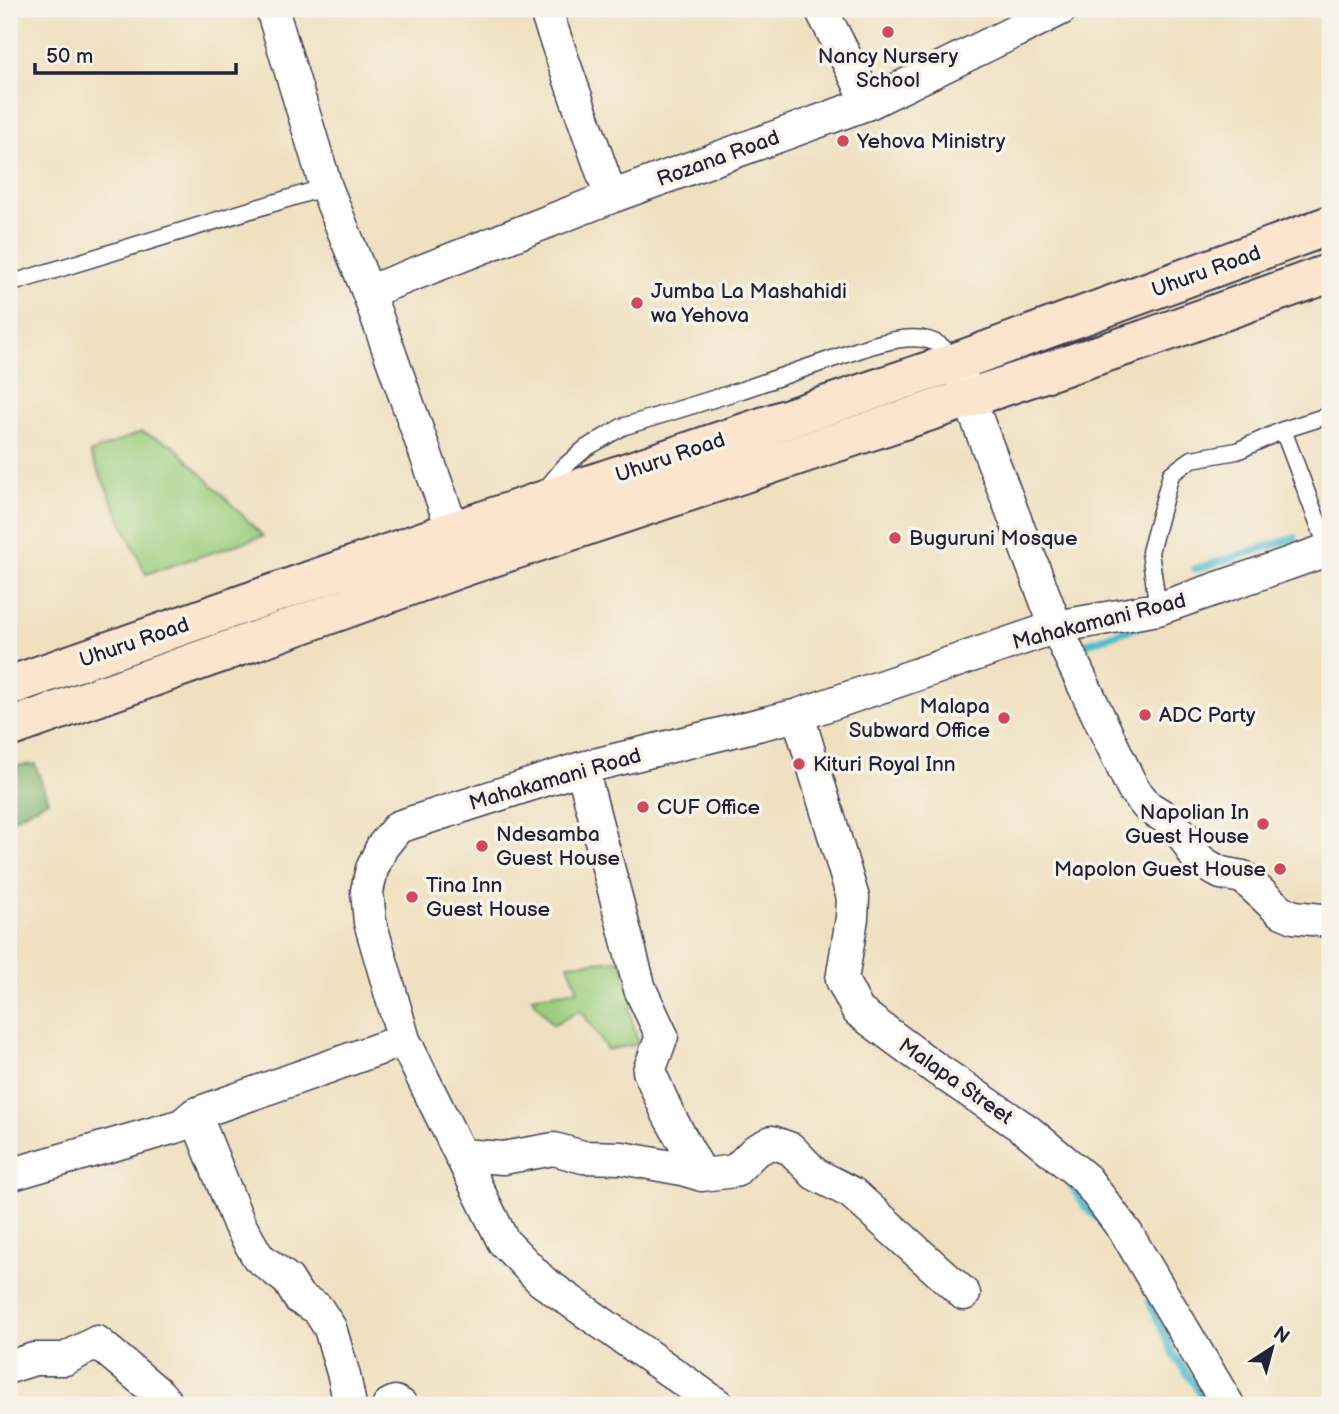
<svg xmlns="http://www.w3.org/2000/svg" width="1339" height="1414" viewBox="0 0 1339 1414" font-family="'Balsamiq Sans',sans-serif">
	<rect width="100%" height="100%" fill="#f7f3e8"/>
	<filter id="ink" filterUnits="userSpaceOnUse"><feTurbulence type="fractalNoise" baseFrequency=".0143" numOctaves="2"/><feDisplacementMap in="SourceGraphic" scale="14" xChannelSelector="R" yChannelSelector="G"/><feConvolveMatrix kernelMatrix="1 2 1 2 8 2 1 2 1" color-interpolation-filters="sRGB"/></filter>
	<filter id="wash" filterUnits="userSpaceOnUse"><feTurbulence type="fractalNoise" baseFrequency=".00686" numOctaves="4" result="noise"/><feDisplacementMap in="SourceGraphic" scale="28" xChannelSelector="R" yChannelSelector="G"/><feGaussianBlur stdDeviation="1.57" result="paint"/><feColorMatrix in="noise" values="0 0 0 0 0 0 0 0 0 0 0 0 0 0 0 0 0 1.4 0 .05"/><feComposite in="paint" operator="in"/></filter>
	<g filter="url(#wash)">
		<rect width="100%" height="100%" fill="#efe0c0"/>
		<path fill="#9acd7d" stroke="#5e785c" stroke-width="2" d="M141 432 173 445 263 536 146 574 90 453Z
			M620 960 643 1005 629 1007 638 1044 607 1050 581 1010 553 1025 531 997 578 990 568 964Z"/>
		<path fill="#7bb06c" stroke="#4e6954" stroke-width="2" d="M35 764 48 800 9 821V766Z"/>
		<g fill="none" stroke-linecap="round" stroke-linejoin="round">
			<path stroke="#51bbcd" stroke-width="8" d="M1195 569 1295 538
				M1083 645 1137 627
				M184 1131 196 1157
				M1071 1185 1086 1208 1100 1220
				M1150 1302 1174 1355 1209 1405"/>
		</g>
	</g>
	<g filter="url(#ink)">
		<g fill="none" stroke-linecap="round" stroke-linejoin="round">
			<defs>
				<path id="service" d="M9 284 326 187
					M1283 430 1328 549
					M545 490 564 467 586 448 622 427 742 390 870 346C891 340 922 332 941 346 946 350 951 357 956 362
					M1158 609 1150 552 1171 474 1192 459 1237 451 1283 430 1330 415"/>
				<path id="minor" d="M272 9 326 187 368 292 461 553
					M545 9 611 197
					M821 9 869 103
					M368 292 611 197 869 103 1061 9
					M961 377 1056 627 1133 789 1148 807 1169 820 1185 838 1196 857 1208 866 1221 873 1243 877 1280 911 1294 917 1330 921
					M798 715 853 898 852 918 842 980 858 1011 935 1068 1028 1131 1086 1179 1127 1234 1228 1405
					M582 768 640 989 662 1036 649 1071 668 1114 702 1175
					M195 1114 239 1224 258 1257 288 1280 299 1298 317 1308 330 1328 344 1376 350 1405
					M461 1155 503 1158 554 1149 583 1157 622 1158 682 1169 702 1175 735 1171 755 1151 772 1142 791 1149 815 1174 852 1193 964 1294
					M9 1175 182 1125 195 1114 404 1040
					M9 1367 34 1359H65L97 1342 159 1394 168 1405
					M389 1405 395 1402 401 1405
					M718 1405 542 1281 503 1241 404 1040 370 922 367 891 372 869 382 847 398 827 582 768 798 715 1056 627 1158 609 1330 549"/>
				<path id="secondary" d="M9 686 452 531 956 362 1330 225
					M9 728 466 566 1146 339 1330 273"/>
			</defs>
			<use href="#service" stroke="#413e4f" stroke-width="19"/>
			<use href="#minor" stroke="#413e4f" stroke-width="35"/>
			<use href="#secondary" stroke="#413e4f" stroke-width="42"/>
			<use href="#service" stroke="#fff" stroke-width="16"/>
			<use href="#minor" stroke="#fff" stroke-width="32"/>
			<use href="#secondary" stroke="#fbe5cf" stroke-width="38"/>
		</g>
	</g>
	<g fill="#d1495b" stroke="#f7f3e8" stroke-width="2.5">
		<circle cx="888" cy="32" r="7"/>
		<circle cx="843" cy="141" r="7"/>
		<circle cx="637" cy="303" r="7"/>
		<circle cx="895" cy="538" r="7"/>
		<circle cx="1145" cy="715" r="7"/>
		<circle cx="1004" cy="718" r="7"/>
		<circle cx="799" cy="764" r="7"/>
		<circle cx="643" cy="807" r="7"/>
		<circle cx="1263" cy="824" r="7"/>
		<circle cx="482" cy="846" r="7"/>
		<circle cx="1280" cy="869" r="7"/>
		<circle cx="412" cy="897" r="7"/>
	</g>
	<g text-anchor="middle" stroke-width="7" stroke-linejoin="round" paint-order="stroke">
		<g font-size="21" fill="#22223b" stroke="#f7f3e8" text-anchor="start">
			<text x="888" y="63" text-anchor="middle">Nancy Nursery<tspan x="888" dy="24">School</tspan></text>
			<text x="857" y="148">Yehova Ministry</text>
			<text x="651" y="298">Jumba La Mashahidi<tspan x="651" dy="24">wa Yehova</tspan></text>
			<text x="909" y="545">Buguruni Mosque</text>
			<text x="990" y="713" text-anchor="end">Malapa<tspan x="990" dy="24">Subward Office</tspan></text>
			<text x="1159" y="722">ADC Party</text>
			<text x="813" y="771">Kituri Royal Inn</text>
			<text x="657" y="814">CUF Office</text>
			<text x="1249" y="819" text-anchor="end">Napolian In<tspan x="1249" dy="24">Guest House</tspan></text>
			<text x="496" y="841">Ndesamba<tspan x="496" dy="24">Guest House</tspan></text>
			<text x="1266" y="876" text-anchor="end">Mapolon Guest House</text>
			<text x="426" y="892">Tina Inn<tspan x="426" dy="24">Guest House</tspan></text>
		</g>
		<g font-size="21" fill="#22223b" stroke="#f7f3e8">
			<text transform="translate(718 158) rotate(-20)" y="7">Rozana Road</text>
			<text transform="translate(1206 271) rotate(-20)" y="7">Uhuru Road</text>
			<text transform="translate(670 457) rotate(-19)" y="7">Uhuru Road</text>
			<text transform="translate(1099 621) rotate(-14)" y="7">Mahakamani Road</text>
			<text transform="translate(134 642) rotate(-19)" y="7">Uhuru Road</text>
			<text transform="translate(555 779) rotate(-16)" y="7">Mahakamani Road</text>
			<text transform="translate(956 1081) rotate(35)" y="7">Malapa Street</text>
		</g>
	</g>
	<rect width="1339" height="1414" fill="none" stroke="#f7f3e8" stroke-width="35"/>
	<g transform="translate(1272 1348) rotate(36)" stroke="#f7f3e8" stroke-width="5" paint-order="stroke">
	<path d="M0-5L12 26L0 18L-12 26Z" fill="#22223b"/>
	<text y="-10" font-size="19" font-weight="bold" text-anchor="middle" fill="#22223b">N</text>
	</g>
	<path d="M35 63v10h201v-10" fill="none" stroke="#22223b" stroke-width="3.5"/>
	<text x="46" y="63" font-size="21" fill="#22223b" stroke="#f7f3e8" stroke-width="5" paint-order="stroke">50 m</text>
</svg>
